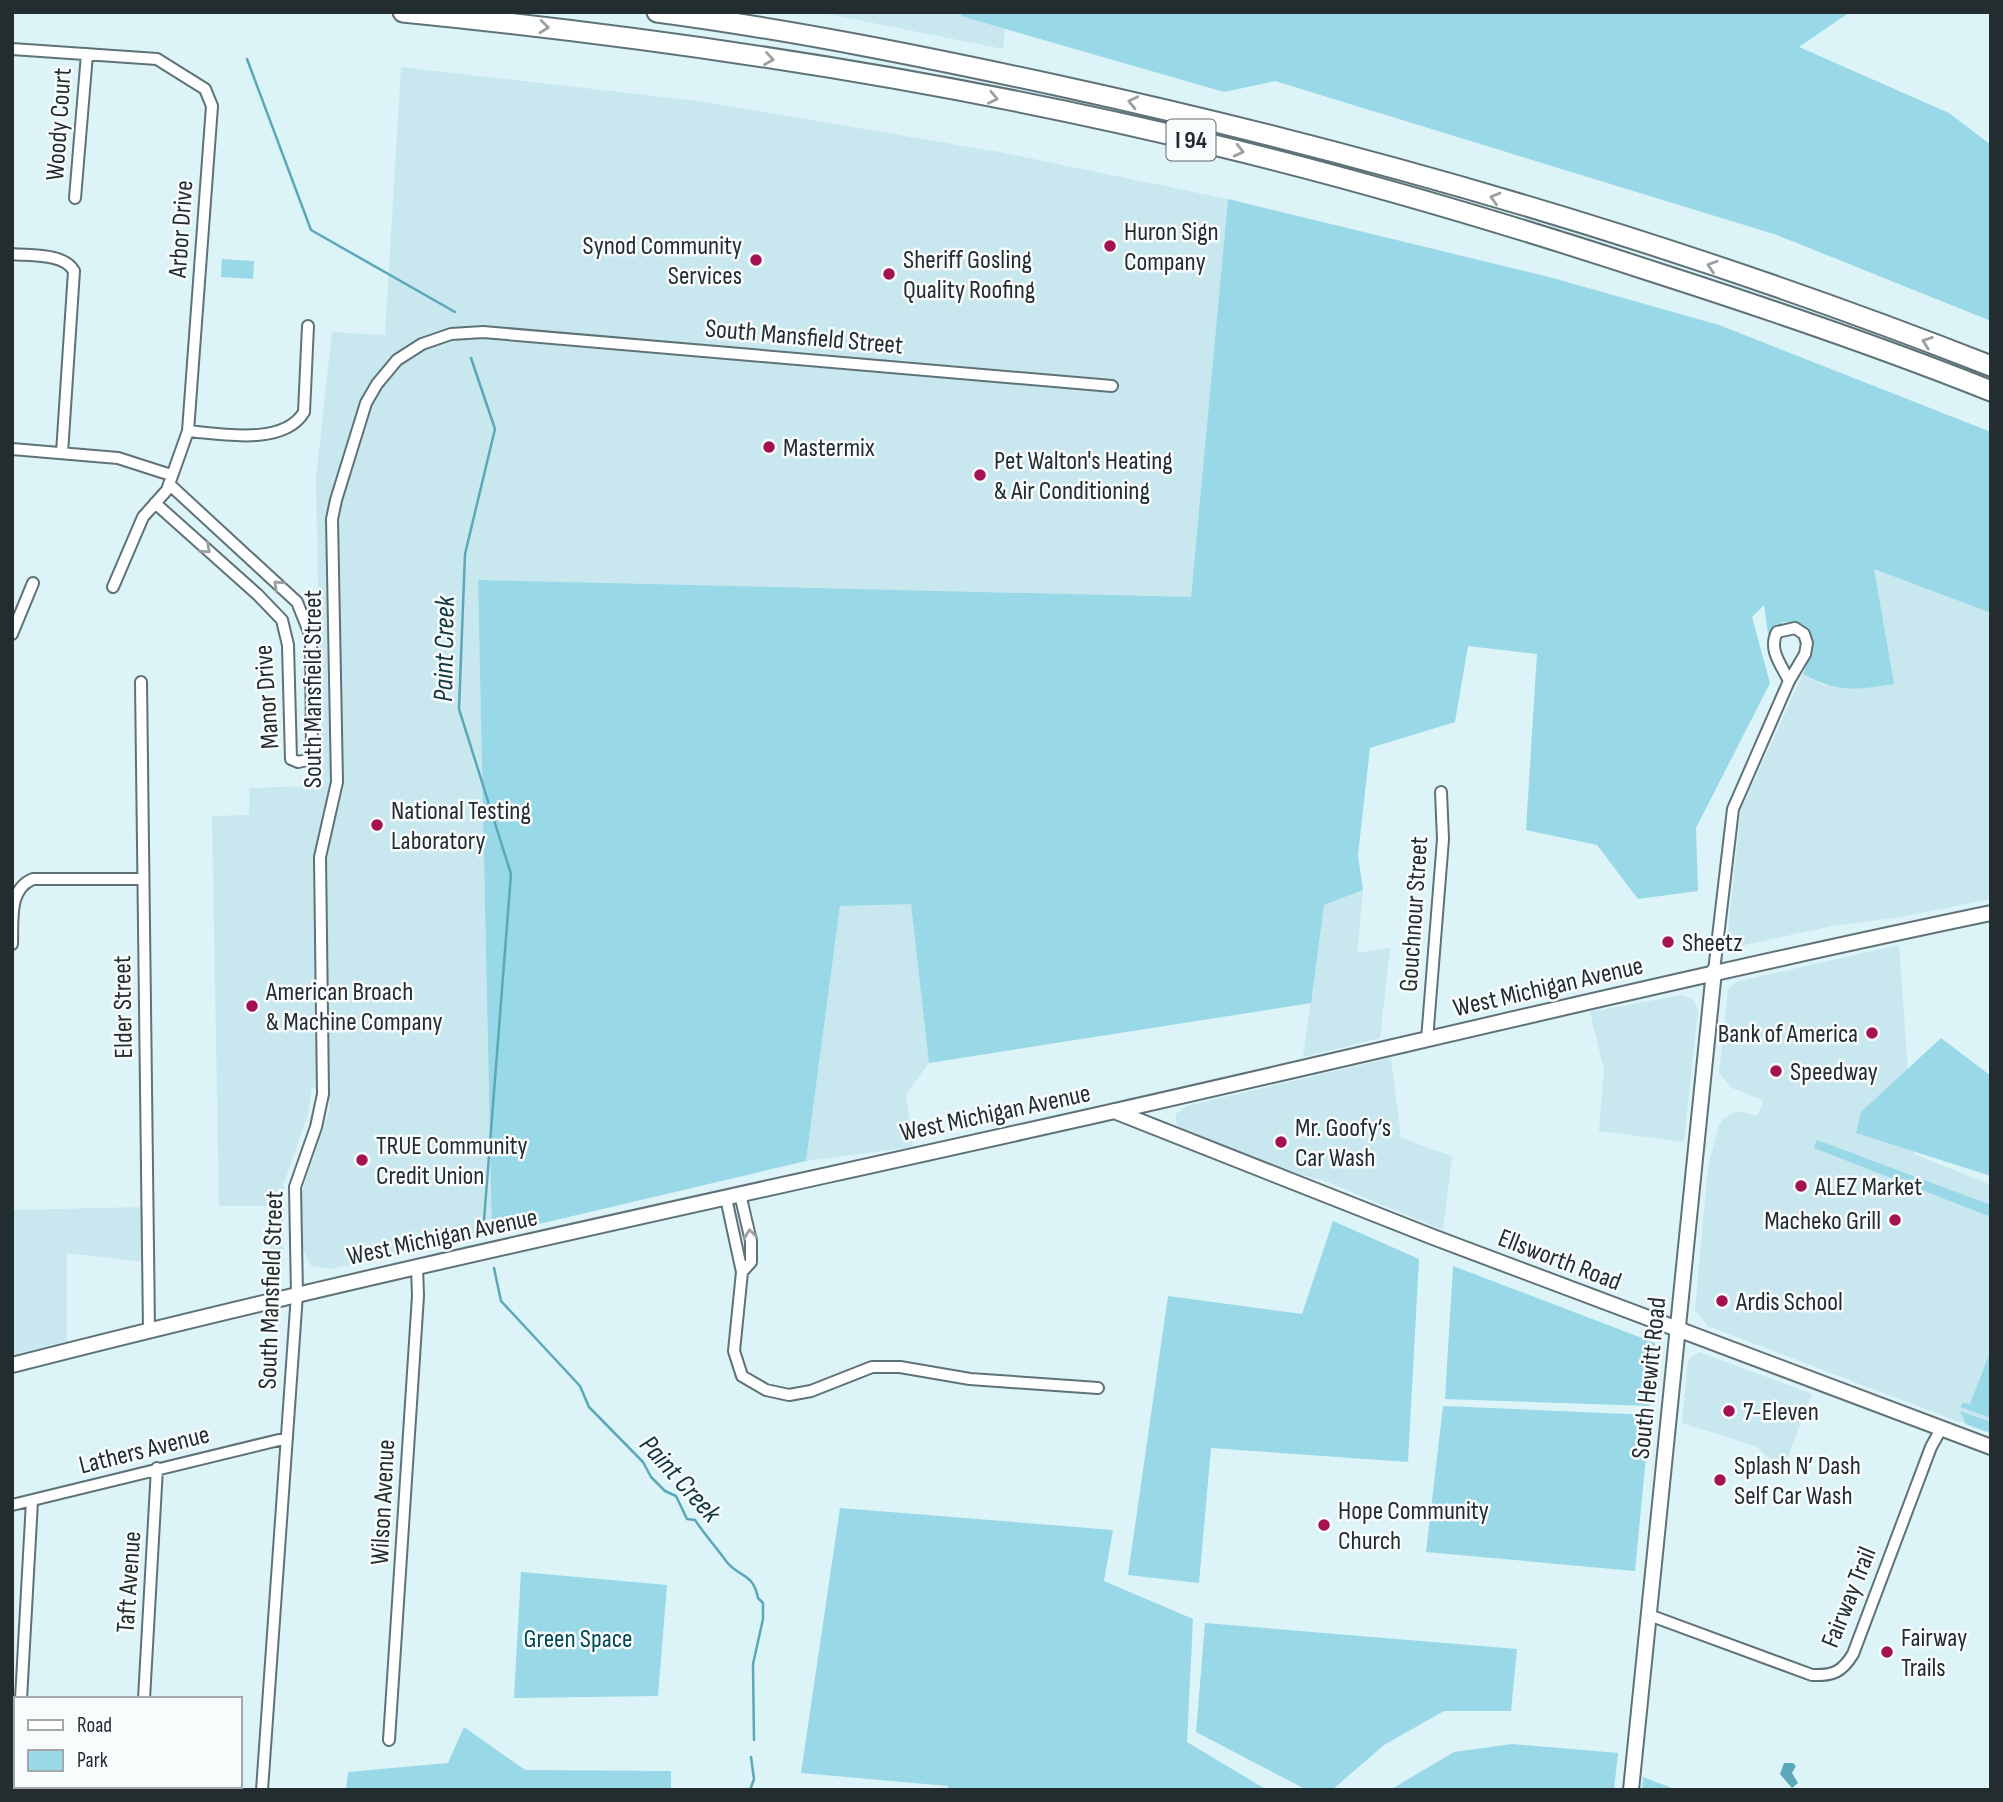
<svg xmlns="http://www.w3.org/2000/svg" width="2003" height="1802" viewBox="0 0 2003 1802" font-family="'Sofia Sans Condensed',sans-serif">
	<rect width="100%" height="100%" fill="#dcf3f8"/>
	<path fill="#c9e7ef" d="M818 12H1007L1003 49Z
		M401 67 698 101 999 152 1228 199 1191 598 929 595 478 580 492 1235 331 1269 311 1266 302 1248 298 1203 329 1112 330 1089 312 1088 308 1114 284 1183 283 1270 271 1272 270 1206H219L212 816 249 815V788L322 786 316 478 332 332 385 335Z
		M1874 569 1991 613V899L1895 918 1832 926 1740 946 1731 940 1728 931 1741 809 1803 674 1825 686Z
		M1363 890 1357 953 1390 948 1380 1038 1303 1057 1324 905Z
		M911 903 929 1063 906 1094 913 1147 806 1161 840 906Z
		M1899 945 1914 1154 1991 1185V1434L1708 1326 1695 1310 1708 1167 1718 1128 1722 1120 1736 1111 1758 1116 1763 1100 1732 1088 1719 1073 1728 989 1736 982Z
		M1682 995 1693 1000 1698 1010 1684 1142 1599 1131 1604 1070 1590 1012Z
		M1391 1058 1401 1138 1452 1156 1443 1230 1325 1181 1298 1174 1185 1133 1176 1123V1114L1187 1106Z
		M145 1207V1262L67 1253V1341L12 1355V1210Z
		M1699 1352 1812 1394 1783 1469 1755 1446 1682 1423 1687 1366 1690 1358Z"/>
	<path fill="#98d8e7" d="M962 12H1850L1799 47 1949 113 1991 145V321L1777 235 1275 81 1224 92 961 16Z
		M1228 199 1549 277 1719 325 1991 432V613L1874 569 1894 684C1855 690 1839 693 1803 674L1812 651 1809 631 1797 623 1783 622 1768 634 1764 605 1752 617 1770 683 1696 828 1698 891 1638 899 1597 845 1526 830 1537 654 1468 646 1455 722 1370 748 1358 855 1363 890 1324 905 1311 1003 929 1063 911 904 840 906 806 1161 492 1235 478 580 1191 597Z
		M222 259 254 261 253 279 221 277Z
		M1941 1038 1991 1076V1176L1856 1133 1861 1112Z
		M1817 1140 1991 1205V1217L1814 1148Z
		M1333 1221 1419 1259 1408 1462 1211 1448 1199 1583 1128 1575 1168 1296 1302 1314Z
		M1453 1266 1655 1343 1650 1406 1445 1399Z
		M1991 1350V1418L1960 1407 1963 1403 1970 1404Z
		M1443 1406 1650 1415 1635 1571 1426 1552Z
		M1960 1411 1991 1422V1433L1966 1424Z
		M840 1508 1113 1530 1104 1581 1193 1619 1187 1742 1267 1790H949L948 1786 801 1773Z
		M521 1572 667 1585 658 1696 514 1698Z
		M1205 1623 1517 1649 1511 1711H1444L1384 1745 1332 1790H1307L1196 1732Z
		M464 1727 525 1770 671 1771V1790H346L348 1772 448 1763Z
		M1512 1744 1618 1753 1614 1790H1390L1454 1752Z
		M1643 1777 1677 1790H1642Z"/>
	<path fill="#5ba8b9" d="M1784 1763H1793L1796 1766 1792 1773 1798 1783 1792 1788 1780 1774Z"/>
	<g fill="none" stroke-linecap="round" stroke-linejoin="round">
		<path stroke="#5ba8b9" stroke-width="2.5" d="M247 59 311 230 455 312
			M471 358 495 429 465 554 459 709 511 874 483 1233
			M494 1268 501 1301 580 1386 589 1407 643 1462 651 1477 665 1491 676 1496 687 1519 695 1520C705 1535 716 1547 726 1561 739 1578 753 1572 758 1598L763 1603V1619L753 1664 754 1740
			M750 1790 754 1779 751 1757"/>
		<defs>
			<path id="street" d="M12 49 157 59 205 89 212 106 188 431 167 490 143 517 113 587
				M75 198 87 54
				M12 254C31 256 64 253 74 271L62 453
				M188 431C221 434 284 446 304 412L308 326
				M12 449 118 458 171 475
				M155 503 258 595 282 620 288 645 291 759 298 762 307 760 312 751 311 637 297 602 169 484
				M12 634 33 583
				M141 682 149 1330
				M12 944C13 921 8 889 33 879H143
				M1714 971 1733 809 1789 681 1805 654 1807 643 1804 634 1795 628 1777 632C1768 650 1781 664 1789 681
				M1427 1040 1443 839 1441 792
				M740 1194 751 1241V1262L742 1272
				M726 1198 742 1272 734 1351 742 1376 766 1390 789 1395 811 1391 872 1367H900L970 1379 1098 1388
				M12 1505 287 1438
				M1649 1615 1812 1675C1833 1676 1842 1672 1853 1654L1931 1447 1941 1429
				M21 1699 32 1501
				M144 1699 157 1468
				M389 1740 418 1296 417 1267
				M15 1790 16 1773
				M138 1790V1786
				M262 1790 297 1294 295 1187 316 1127 323 1094 320 857 337 782 332 519 336 500 366 403 377 384 397 360 422 344 451 334 483 332 1112 386"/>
			<path id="secondary" d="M1114 1111 1433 1237 1991 1447
				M12 1365C378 1271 747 1194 1115 1111 1407 1045 1698 974 1991 913
				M1631 1790 1714 971"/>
			<path id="highway" d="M403 12C675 39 948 80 1214 145 1364 181 1511 225 1657 273 1769 309 1881 347 1991 391
				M657 12C793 30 926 57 1060 86 1376 155 1689 247 1991 366"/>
		</defs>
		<use href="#street" stroke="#5e7277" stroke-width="14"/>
		<use href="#secondary" stroke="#5e7277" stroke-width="18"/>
		<use href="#highway" stroke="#5e7277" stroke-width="23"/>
		<use href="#street" stroke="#fff" stroke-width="10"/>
		<use href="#secondary" stroke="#fff" stroke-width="14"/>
		<use href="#highway" stroke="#fff" stroke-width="19"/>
	</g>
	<defs><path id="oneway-chevron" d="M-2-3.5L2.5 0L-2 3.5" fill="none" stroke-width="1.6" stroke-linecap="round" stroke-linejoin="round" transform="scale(1.75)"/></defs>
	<g stroke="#9ca0a1">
		<use href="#oneway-chevron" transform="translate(544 27) rotate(6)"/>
		<use href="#oneway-chevron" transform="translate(769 59) rotate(9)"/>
		<use href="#oneway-chevron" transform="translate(993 98) rotate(12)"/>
		<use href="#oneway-chevron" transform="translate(1133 102) rotate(-167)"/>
		<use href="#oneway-chevron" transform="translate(1239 151) rotate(14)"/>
		<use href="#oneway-chevron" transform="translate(1495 198) rotate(-164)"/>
		<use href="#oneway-chevron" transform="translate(1712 266) rotate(-162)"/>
		<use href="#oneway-chevron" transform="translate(1927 342) rotate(-160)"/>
		<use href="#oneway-chevron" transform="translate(206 549) rotate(42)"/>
		<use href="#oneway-chevron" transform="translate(278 585) rotate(-137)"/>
		<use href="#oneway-chevron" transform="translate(750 1234) rotate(-97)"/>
	</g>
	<g fill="#a41252" stroke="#f8fcfd" stroke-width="2.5">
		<circle cx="1110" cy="246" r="7"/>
		<circle cx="756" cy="260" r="7"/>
		<circle cx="889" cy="274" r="7"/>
		<circle cx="769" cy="447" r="7"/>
		<circle cx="980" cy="475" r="7"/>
		<circle cx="377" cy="825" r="7"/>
		<circle cx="1668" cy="942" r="7"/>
		<circle cx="252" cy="1006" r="7"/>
		<circle cx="1872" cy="1033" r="7"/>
		<circle cx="1776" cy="1071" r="7"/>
		<circle cx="1281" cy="1142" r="7"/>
		<circle cx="362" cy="1160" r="7"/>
		<circle cx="1801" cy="1186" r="7"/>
		<circle cx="1895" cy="1220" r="7"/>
		<circle cx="1722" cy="1301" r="7"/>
		<circle cx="1729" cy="1411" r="7"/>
		<circle cx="1720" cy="1480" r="7"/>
		<circle cx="1324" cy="1525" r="7"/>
		<circle cx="1887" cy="1652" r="7"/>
	</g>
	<g text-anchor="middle" stroke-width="5" stroke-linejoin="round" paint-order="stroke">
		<rect fill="#f8fcfd" stroke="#636a6c" stroke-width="2" x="1166.5" y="119.5" width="49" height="41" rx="5"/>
		<g font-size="24" font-weight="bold" fill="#232c2e">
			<text x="1191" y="148">I 94</text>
		</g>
		<g font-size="26" fill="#232c2e" stroke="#f8fcfd">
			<text transform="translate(58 124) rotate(-86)" y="9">Woody Court</text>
			<text transform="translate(180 229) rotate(-86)" y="9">Arbor Drive</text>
			<text transform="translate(804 336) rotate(5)" y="9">South Mansfield Street</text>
			<text transform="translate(312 689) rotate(-90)" y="9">South Mansfield Street</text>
			<text transform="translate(266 697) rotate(-94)" y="9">Manor Drive</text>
			<text transform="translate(1413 914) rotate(-86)" y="9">Gouchnour Street</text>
			<text transform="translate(1548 986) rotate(-13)" y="9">West Michigan Avenue</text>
			<text transform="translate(122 1007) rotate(-91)" y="9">Elder Street</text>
			<text transform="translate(995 1112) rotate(-12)" y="9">West Michigan Avenue</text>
			<text transform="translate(442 1236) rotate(-12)" y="9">West Michigan Avenue</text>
			<text transform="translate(1560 1259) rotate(21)" y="9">Ellsworth Road</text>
			<text transform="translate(270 1290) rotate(-88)" y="9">South Mansfield Street</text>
			<text transform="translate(1648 1378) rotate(-84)" y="9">South Hewitt Road</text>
			<text transform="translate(144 1449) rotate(-14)" y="9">Lathers Avenue</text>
			<text transform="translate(382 1502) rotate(-87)" y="9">Wilson Avenue</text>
			<text transform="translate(128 1582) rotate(-86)" y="9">Taft Avenue</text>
			<text transform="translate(1848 1597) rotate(-68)" y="9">Fairway Trail</text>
		</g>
		<g font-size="26" fill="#232c2e" stroke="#f8fcfd" text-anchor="start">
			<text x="1124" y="240">Huron Sign<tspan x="1124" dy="30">Company</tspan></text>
			<text x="742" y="254" text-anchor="end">Synod Community<tspan x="742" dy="30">Services</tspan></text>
			<text x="903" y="268">Sheriff Gosling<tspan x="903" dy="30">Quality Roofing</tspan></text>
			<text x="783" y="456">Mastermix</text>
			<text x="994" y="469">Pet Walton's Heating<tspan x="994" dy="30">&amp; Air Conditioning</tspan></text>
			<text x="391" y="819">National Testing<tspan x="391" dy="30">Laboratory</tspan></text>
			<text x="1682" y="951">Sheetz</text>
			<text x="266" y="1000">American Broach<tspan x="266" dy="30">&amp; Machine Company</tspan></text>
			<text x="1858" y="1042" text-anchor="end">Bank of America</text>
			<text x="1790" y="1080">Speedway</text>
			<text x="1295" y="1136">Mr. Goofy’s<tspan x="1295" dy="30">Car Wash</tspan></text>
			<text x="376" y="1154">TRUE Community<tspan x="376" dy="30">Credit Union</tspan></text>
			<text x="1815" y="1195">ALEZ Market</text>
			<text x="1881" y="1229" text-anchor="end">Macheko Grill</text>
			<text x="1736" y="1310">Ardis School</text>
			<text x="1743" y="1420">7-Eleven</text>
			<text x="1734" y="1474">Splash N’ Dash<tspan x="1734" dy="30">Self Car Wash</tspan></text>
			<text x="1338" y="1519">Hope Community<tspan x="1338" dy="30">Church</tspan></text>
			<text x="1901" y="1646">Fairway<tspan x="1901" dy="30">Trails</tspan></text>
		</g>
		<g font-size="26" fill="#004955" stroke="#f8fcfd">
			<text x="578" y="1647">Green Space</text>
		</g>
		<g font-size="28" font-style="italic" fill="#11373e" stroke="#f8fcfd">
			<text transform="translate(443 649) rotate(-89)" y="10">Paint Creek</text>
			<text transform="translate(681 1478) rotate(48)" y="10">Paint Creek</text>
		</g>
	</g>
	<rect width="2003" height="1802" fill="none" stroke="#232c2e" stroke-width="28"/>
	<rect x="14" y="1697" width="228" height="91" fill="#f8fcfd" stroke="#a3a9aa" stroke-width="2"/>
	<rect x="28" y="1720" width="35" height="10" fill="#ffffff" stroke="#a3a9aa" stroke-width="2"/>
	<text x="77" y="1732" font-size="21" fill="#232c2e">Road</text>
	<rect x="28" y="1750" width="35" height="21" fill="#98d8e7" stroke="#a3a9aa" stroke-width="2"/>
	<text x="77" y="1767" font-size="21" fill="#232c2e">Park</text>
</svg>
